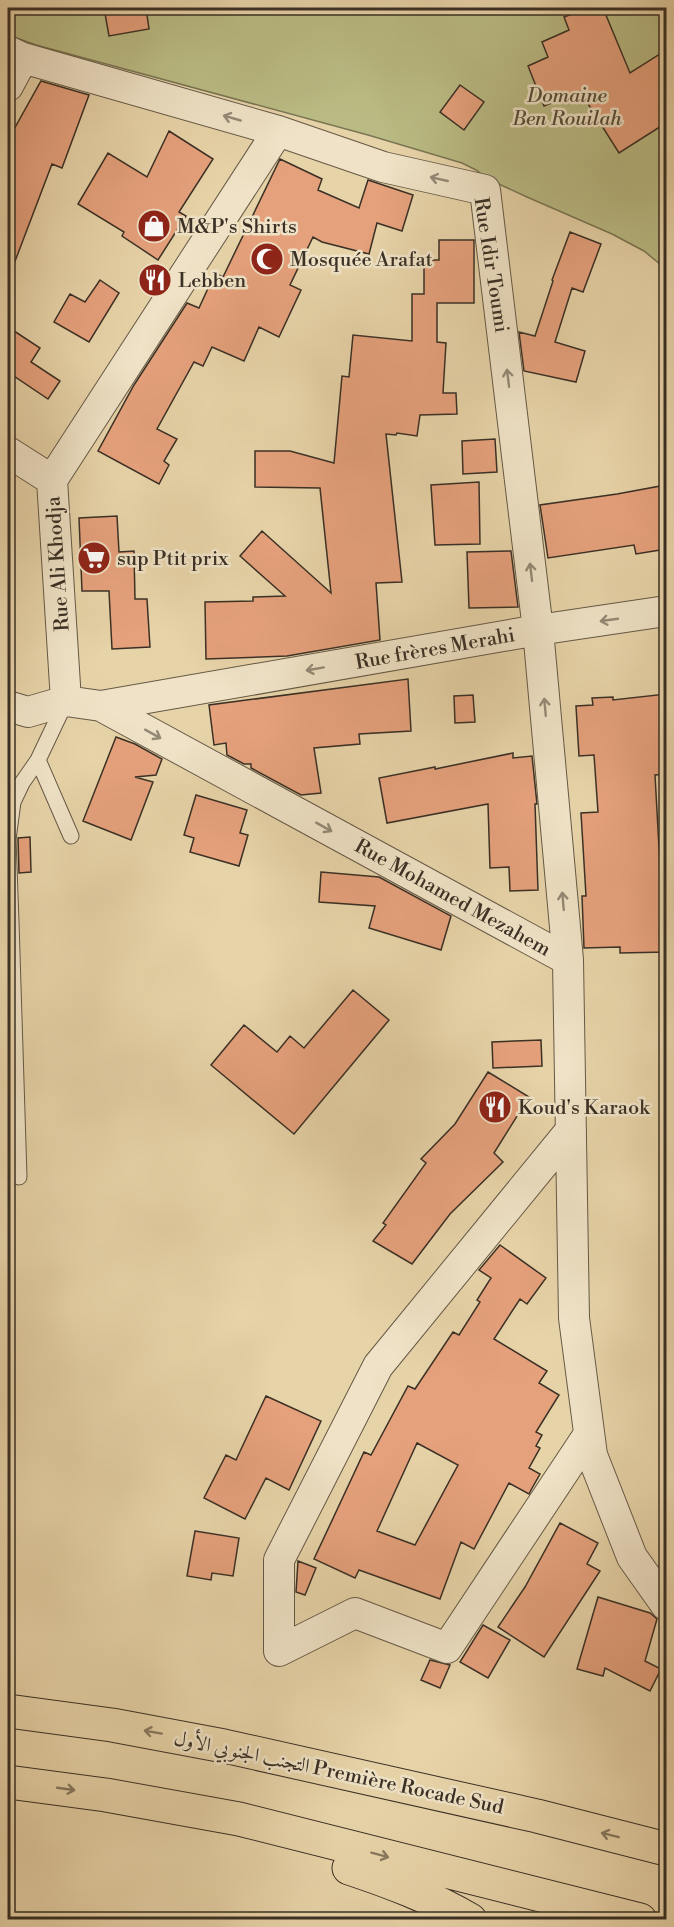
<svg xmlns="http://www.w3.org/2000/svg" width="674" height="1927" viewBox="0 0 674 1927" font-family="'Libre Bodoni',Amiri,serif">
	<rect width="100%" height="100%" fill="#e7d3a8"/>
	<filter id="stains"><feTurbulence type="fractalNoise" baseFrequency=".00333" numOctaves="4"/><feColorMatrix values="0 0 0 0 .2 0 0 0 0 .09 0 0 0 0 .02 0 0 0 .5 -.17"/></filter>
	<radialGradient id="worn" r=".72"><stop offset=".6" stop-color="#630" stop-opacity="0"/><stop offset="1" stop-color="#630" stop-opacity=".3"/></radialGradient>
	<path fill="#babb84" stroke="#7a7654" stroke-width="1.5" d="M8 8H666V269L644 251 612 234 527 197 488 179 476 170 462 163 368 135 36 45 8 35Z"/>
	<path fill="#e5a17c" stroke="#3a3025" stroke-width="1.5" fill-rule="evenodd" d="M104 8H146L149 29 109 36Z
		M588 8H603L630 73 666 50V123L619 153 580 91 544 106 528 66 548 57 542 42 569 30 564 17Z
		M41 81 89 95 62 168 52 164 9 277 8 276V140Z
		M460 85 484 102 464 130 440 112Z
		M169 131 213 159 179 212 186 216 158 260 122 236 124 232 78 204 108 153 147 177Z
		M280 159 322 179 318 190 359 208 368 180 413 195 402 231 377 223 369 254 322 242 313 237 290 285 301 290 279 337 259 327 244 361 212 347 203 366 194 362 157 429 177 439 164 461 169 465 159 484 98 451 134 385 187 303 199 308 215 273 223 277Z
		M570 232 601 244 583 292 572 288 555 342 585 351 576 382 524 371 519 332 535 336 553 281 552 280Z
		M439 240H474V303H437V342L446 343 443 393H456L457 414 420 415 417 436 397 433 396 435 386 434 402 582 376 583 380 640 287 656 206 659 205 602 253 601V597L285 596 240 556 262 531 331 593 320 488 255 487V451H290L334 463 342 376 349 377 353 335 412 341V294H424V260H439Z
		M100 280 119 293 89 342 54 322 70 294 85 302Z
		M8 327 40 348 31 362 60 381 48 399 8 372Z
		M495 439 497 472 463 474 462 441Z
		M479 482 480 544 435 545 431 485Z
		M666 485V549L636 554 634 545 548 558 540 505 617 494Z
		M117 516 119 552 134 551 135 599H147L150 647 112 649 109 591H82L79 518Z
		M511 551 518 607 469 608 467 552Z
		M408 679 411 731 359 734 360 744 314 748 321 793 301 795 251 768V764H244L227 755 226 743 214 745 209 705Z
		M666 694V774L655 775 661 884 666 885V952L620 953V947L584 948 582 896H586L581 813 598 812 594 755 579 756 576 706 593 705 592 698 613 697V700Z
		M473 695 475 722 455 723 454 696Z
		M116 737 135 744 162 759 156 775 135 777 153 782 131 840 83 821Z
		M513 753V758L532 756 537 804H535L538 890 510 891 509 867 490 868 488 804 387 823 379 778 435 767V769Z
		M196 795 247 810 240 833 248 835 239 866 190 852 194 838 184 835Z
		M30 837 31 872 19 873 18 838Z
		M321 872 379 877 451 916 441 950 369 928 375 906 319 902Z
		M353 990 389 1020 294 1134 211 1065 244 1025 277 1052 290 1036 304 1048Z
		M541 1040 542 1066 493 1068 492 1042Z
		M488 1072 529 1097 494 1153 503 1162 450 1214 412 1264 373 1241 386 1225 383 1223 426 1163 421 1159 455 1124Z
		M500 1245 546 1278 527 1304 520 1299 494 1339 547 1371 539 1383 559 1395 536 1432 542 1435 536 1446 540 1448 529 1468 540 1474 531 1490 529 1494 509 1483 474 1549 461 1542 440 1599 359 1570 355 1578 314 1559 364 1452 371 1455 408 1386 415 1389 453 1332 459 1335 480 1302 477 1300 491 1278 479 1270ZM417 1443 458 1465 415 1545 377 1531Z
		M266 1396 321 1421 289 1490 266 1478 245 1519 204 1498 226 1455 236 1460Z
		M560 1523 598 1543 587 1564 600 1571 544 1657 498 1627 525 1587Z
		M195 1531 239 1538 233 1576 212 1573 211 1580 187 1576Z
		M298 1561 316 1568 305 1595 296 1592Z
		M598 1597 650 1613 657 1619 645 1661 661 1669 650 1691 605 1668 603 1676 577 1669Z
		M483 1625 510 1640 488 1678 460 1662Z
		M430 1660 450 1665 440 1688 421 1680Z"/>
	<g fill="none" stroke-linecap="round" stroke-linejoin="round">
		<defs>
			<path id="lane" d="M38 760 71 836
				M11 922 19 1177
				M9 930 11 922 8 839 13 802 22 783 38 760 66 701"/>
			<path id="street" d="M8 51 23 58 278 131 383 167 485 190 538 630 568 960 574 1318 592 1455 632 1557 666 1605
				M8 86 23 58
				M8 452 52 480 66 701
				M52 480 278 131
				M8 706 28 712 66 701 101 706 538 630 666 611
				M101 706 568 960
				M571 1130 378 1366 279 1560V1651L355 1613 447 1648 589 1434"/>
			<path id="highway" d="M8 1711 112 1725 224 1746 537 1816 666 1849
				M8 1782 106 1795 239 1819 640 1920
				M349 1868C391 1882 431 1897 470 1920"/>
		</defs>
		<use href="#lane" stroke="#655946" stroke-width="17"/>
		<use href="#street" stroke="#655946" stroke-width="32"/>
		<use href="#highway" stroke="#3a3025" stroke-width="35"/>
		<use href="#lane" stroke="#efe2c6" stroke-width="15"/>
		<use href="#street" stroke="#efe2c6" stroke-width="30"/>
		<use href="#highway" stroke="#e7d3a8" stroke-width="33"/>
	</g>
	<defs><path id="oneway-shaft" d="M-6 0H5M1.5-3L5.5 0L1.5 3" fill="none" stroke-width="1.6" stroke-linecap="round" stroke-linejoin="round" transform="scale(1.5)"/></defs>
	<g stroke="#948976">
		<use href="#oneway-shaft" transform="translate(232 118) rotate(-164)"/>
		<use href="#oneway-shaft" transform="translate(439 179) rotate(-167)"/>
		<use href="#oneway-shaft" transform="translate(508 378) rotate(-97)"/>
		<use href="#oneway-shaft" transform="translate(531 572) rotate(-97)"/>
		<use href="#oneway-shaft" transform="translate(609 620) rotate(172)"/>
		<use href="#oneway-shaft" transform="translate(315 669) rotate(170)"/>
		<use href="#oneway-shaft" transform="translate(545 707) rotate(-95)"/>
		<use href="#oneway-shaft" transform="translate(153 734) rotate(29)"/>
		<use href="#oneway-shaft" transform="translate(324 827) rotate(29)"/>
		<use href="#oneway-shaft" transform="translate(563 901) rotate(-95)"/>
	</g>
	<g stroke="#887960">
		<use href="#oneway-shaft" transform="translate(153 1732) rotate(-170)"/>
		<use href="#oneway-shaft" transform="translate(66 1789) rotate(8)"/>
		<use href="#oneway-shaft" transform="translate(610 1835) rotate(-166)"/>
		<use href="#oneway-shaft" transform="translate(380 1855) rotate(15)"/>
	</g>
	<defs>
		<symbol id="shop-disc" viewBox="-11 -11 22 22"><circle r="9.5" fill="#8f2418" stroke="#efe2c6"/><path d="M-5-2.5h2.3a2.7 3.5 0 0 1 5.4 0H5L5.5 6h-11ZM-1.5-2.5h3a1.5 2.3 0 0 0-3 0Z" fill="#fff"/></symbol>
		<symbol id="mosque-disc" viewBox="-11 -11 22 22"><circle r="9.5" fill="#8f2418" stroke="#efe2c6"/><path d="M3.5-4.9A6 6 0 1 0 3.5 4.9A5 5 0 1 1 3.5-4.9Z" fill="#fff"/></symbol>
		<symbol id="restaurant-disc" viewBox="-11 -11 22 22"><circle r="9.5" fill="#8f2418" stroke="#efe2c6"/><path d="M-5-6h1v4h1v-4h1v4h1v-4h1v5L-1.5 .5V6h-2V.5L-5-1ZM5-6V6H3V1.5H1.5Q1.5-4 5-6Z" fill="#fff"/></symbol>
		<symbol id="supermarket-disc" viewBox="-11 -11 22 22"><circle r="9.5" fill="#8f2418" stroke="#efe2c6"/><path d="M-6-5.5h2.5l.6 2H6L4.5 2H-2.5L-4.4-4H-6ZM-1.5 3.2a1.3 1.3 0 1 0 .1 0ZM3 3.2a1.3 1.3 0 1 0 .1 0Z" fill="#fff"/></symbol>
	</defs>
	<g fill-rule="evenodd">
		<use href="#shop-disc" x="135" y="207" width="38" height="38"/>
		<use href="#mosque-disc" x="248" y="240" width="38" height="38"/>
		<use href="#restaurant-disc" x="136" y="261" width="38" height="38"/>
		<use href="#supermarket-disc" x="75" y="539" width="38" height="38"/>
		<use href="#restaurant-disc" x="476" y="1088" width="38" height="38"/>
	</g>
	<g text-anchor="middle" stroke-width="5" stroke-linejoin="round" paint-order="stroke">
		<g font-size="20" font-style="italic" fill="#544c38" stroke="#efe2c6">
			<text x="567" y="102">Domaine<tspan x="567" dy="23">Ben Rouilah</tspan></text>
		</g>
		<g font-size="20" fill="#3a3025" stroke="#efe2c6" text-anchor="start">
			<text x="177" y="233">M&amp;P's Shirts</text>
			<text x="290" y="266">Mosquée Arafat</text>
			<text x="178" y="287">Lebben</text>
			<text x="117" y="565">sup Ptit prix</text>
			<text x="518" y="1114">Koud's Karaok</text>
		</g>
		<g font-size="20" fill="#3a3025" stroke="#efe2c6">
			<text transform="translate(492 265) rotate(81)" y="7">Rue Idir Toumi</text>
			<text transform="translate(57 564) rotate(-94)" y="7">Rue Ali Khodja</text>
			<text transform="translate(435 648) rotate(-10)" y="7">Rue frères Merahi</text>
			<text transform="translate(453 897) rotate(29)" y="7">Rue Mohamed Mezahem</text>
			<text transform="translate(339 1772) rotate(12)" y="7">التجنب الجنوبي الأول Première Rocade Sud</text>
		</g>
	</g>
	<rect width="674" height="1927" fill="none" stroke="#e7d3a8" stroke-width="30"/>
	<rect x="9" y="9" width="656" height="1909" fill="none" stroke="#3a3025" stroke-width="3"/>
	<rect x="15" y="15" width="644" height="1897" fill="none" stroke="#3a3025" stroke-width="1.5"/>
	<rect width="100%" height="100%" filter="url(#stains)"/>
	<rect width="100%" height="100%" fill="url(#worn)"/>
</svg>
